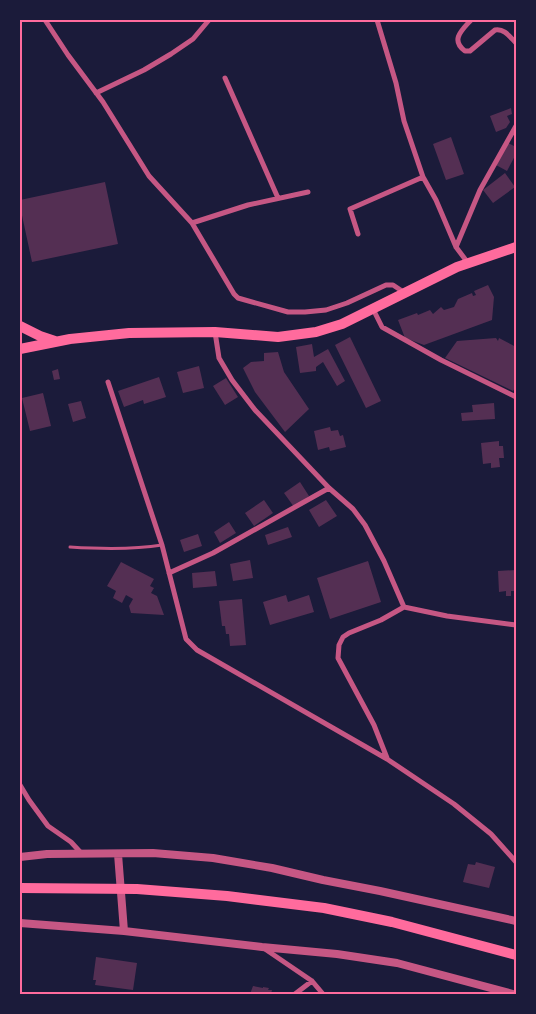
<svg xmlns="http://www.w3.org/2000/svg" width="536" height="1014" viewBox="0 0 536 1014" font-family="'Source Sans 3',sans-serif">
	<rect width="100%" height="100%" fill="#1b1b3a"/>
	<path fill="#542f53" d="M511 108 512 114 507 116 510 122 506 128 496 132 490 116Z
		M451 137 464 174 446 180 433 144Z
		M508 143 516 147V154L507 171 496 165Z
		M505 173 515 187 493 203 483 190Z
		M105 182 118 244 32 262 20 206V200Z
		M488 285 494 297 492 320 424 345 405 338 398 320 417 313 418 315 430 310 433 314 441 307 444 310 454 307 458 299 472 293 473 296 476 295 474 291Z
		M350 337 381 401 366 408 335 345Z
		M496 338 498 341 499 338 516 347V386L513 391 445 358 457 341Z
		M312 344 314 357 328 349 345 381 337 386 323 362 316 367V371L300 373 296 347Z
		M278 352 284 372 309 409 285 432 255 392 243 368 251 362 264 361V353Z
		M199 366 204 388 183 393 177 372Z
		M58 369 60 379 54 380 52 371Z
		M159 377 166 397 144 404 143 400 124 407 118 391Z
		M226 378 238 397 225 405 213 386Z
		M43 393 51 426 30 431 22 398Z
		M81 401 86 418 73 422 68 404Z
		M494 403 495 419 462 421 461 413 473 412 472 405Z
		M330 427 331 431 338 430 340 436 343 435 346 447 330 451 329 447 318 450 314 431Z
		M499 441V446H503L504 458H499L500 467 491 468V463L483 464 481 443Z
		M300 482 309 496 294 507 284 493Z
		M264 500 273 513 254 526 245 513Z
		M326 500 337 516 319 527 309 510Z
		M229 522 236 533 220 543 214 532Z
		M288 527 292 537 268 545 265 535Z
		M198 534 202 546 184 552 180 540Z
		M250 560 253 578 233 581 230 564Z
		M368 561 381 602 330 619 317 578Z
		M121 562 154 579 150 586 154 588 151 593 157 596 164 615 131 613 129 606 133 599 126 595 122 603 113 598 116 591 107 586Z
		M516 570V591H511V596H506V591L499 592 498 571Z
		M215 571 217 586 193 588 192 573Z
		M286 595 288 602 309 595 314 612 270 625 263 602Z
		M242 599 246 645 230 646 229 634H226L225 626H222L219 601Z
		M476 862 495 867 489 888 463 882 468 864 475 865Z
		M96 957 137 963 133 990 95 985 96 980H93Z
		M253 986 263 988V987L269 988 268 990H272L271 994H250Z"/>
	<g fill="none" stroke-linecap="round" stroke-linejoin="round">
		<path stroke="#c65784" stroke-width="3" d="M70 547C101 549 131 550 162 545"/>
		<path stroke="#c65784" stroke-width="5" d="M45 20 68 55 103 102 149 176 192 223 234 294 238 298 288 312H305L326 310 347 303 386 285H393L405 293
			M377 20 396 83 404 121 423 177 436 200 456 247 468 263
			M471 20C462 30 450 40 465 51H470L495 30C504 28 510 37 516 43
			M225 78 278 198
			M96 93 144 70 171 54 193 39 209 20
			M192 223 248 205 308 192
			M358 234 350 209 423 177
			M456 247 480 190 516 126
			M373 309 382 327 441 360 516 397
			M215 332 219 358 232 380 255 410 329 488 353 509 365 525 384 561 404 607 381 620 349 633 343 637 339 645 338 658 374 725 387 758
			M108 382 162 545 186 639 197 650 387 759 454 804 491 834 516 862
			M169 573 213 553 329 488
			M404 607 447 616 516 625
			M20 785 29 800 48 826 71 842 82 854
			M265 949 312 981 323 994
			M295 994 312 981"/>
		<path stroke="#c65784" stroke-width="8" d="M118 854 124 931
			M20 857 47 854 153 853 213 858 272 868 323 880 380 891 516 921
			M20 923 124 931 262 947 337 954 397 963 513 994"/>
		<path stroke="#ff6b9d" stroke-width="10" d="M20 326 40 336 55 341
			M20 349 70 339 129 333 215 332 278 337 316 332 342 324 457 267 516 247"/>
		<path stroke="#ff6b9d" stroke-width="10" d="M20 888 137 889 227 896 324 908 392 922 516 955"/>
	</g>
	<rect width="536" height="1014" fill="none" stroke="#1b1b3a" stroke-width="42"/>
	<rect x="21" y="21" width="494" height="972" fill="none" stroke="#ff6b9d" stroke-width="2"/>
</svg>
